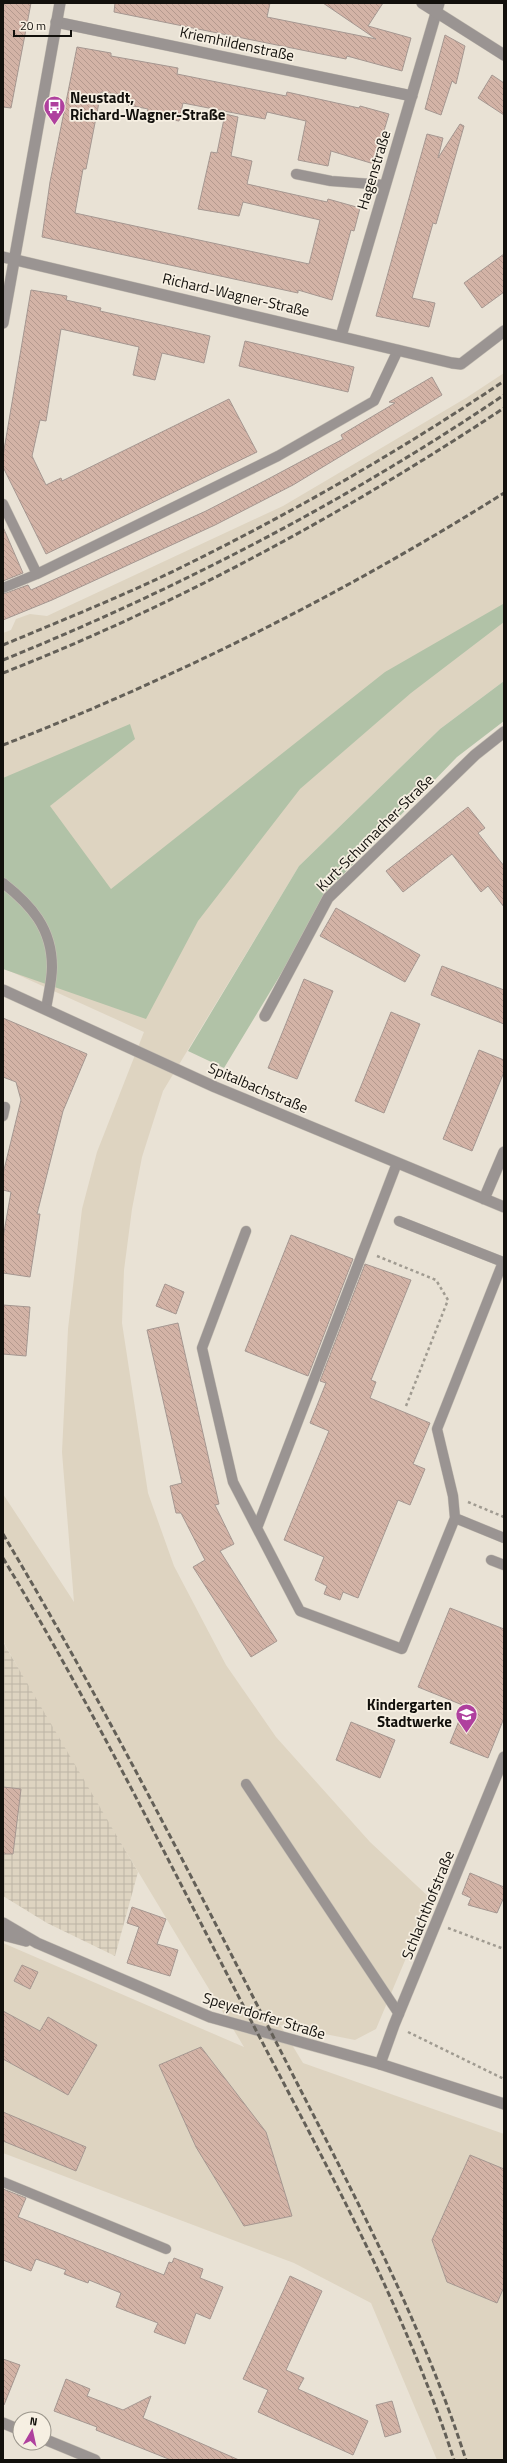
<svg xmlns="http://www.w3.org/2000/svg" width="507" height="2463" viewBox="0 0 507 2463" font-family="'Titillium Web',sans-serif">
	<defs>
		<pattern id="industrial-grid" width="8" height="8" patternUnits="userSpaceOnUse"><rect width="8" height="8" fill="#ded4c1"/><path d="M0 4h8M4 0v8" fill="none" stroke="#bdb5a5"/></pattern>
		<pattern id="building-back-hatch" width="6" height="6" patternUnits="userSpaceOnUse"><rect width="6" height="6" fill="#d3b3a6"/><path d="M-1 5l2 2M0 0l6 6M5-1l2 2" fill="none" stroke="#b4998e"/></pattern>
	</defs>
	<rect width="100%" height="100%" fill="#e9e2d5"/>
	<path fill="#ded4c1" d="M504 373V681L440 729 299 866 163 1091 142 1157 132 1209 124 1270 122 1323 148 1493 174 1566 226 1665 276 1737 370 1842 431 1899 376 2029 355 2040 280 2025 303 2063 504 2134V2460H437L371 2303 294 2263 3 2153V1943L244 2047 58 1739 3 1641V1494L74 1602 62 1452 68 1329 82 1209 97 1152 144 1032 3 968V633L11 630 16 619 30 614 47 616 283 506 466 398Z"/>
	<path fill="url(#industrial-grid)" d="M3 1642 138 1872 115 1956 47 1923 3 1896Z"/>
	<path fill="#b1c2a7" d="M503 604 504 622 411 693 300 789 198 921 146 1019 3 969V778L130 724 135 739 50 806 111 889 385 672Z
		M504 681V721L457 757 329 889 296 949 224 1068 188 1051 299 866 440 729Z"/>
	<path fill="url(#building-back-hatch)" stroke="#a59791" d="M3 3H31L11 108 3 107Z
		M115 3H270L267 17 376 39 323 3H383L368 26 411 38 402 71 347 56 346 59 114 12Z
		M445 35 465 46 456 84 452 81 441 115 425 109Z
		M77 47 111 53V56L178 68 177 74 286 96 287 92 359 108 360 106 389 114 374 164 331 151 328 166 298 160 306 121 267 112 265 119 183 103 179 121 147 115 148 109 128 105 130 96 101 92 86 169H83L75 213 309 264 320 220 243 202 239 216 198 209 211 152 217 153 225 114 238 117 231 156 252 161 247 184 327 202 328 199 360 208 354 231 351 230 332 300 298 290V293L42 237 50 182Z
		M492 75 504 83V115L478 98Z
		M460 124 464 126 436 224 433 223 412 298 435 303 429 327 376 316 427 134 443 138 438 158Z
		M504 254V292L482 308 464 283Z
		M31 290 67 296 66 300 101 308 100 311 210 336 204 363 162 353 155 380 133 375 139 347 61 329 46 421 40 420 32 456 46 485 61 478 62 481 229 399 257 452 46 554 3 467V456Z
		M245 341 354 367 348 392 239 366Z
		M432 377 442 395 293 485 215 525 52 600 3 620V594L28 585 31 590 206 511 270 478 343 439 341 435 395 403 389 402Z
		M3 527 23 573 3 581Z
		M468 807 485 828 478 833 504 866V907L488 886 481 892 452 854 403 892 386 871Z
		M336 908 420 955 405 982 320 936Z
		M442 966 504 990V1024L431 995Z
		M304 979 333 991 297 1079 268 1068Z
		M391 1012 420 1024 384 1113 355 1101Z
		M3 1018 87 1054 63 1111 37 1214H40L30 1277 3 1273V1238L11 1192 3 1190V1174L21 1100 16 1082 3 1077Z
		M479 1050 504 1060V1072L472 1151 443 1139Z
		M291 1235 353 1259 308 1376 245 1351Z
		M365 1264 411 1280 371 1380 376 1382 370 1398 430 1423 413 1464 425 1469 410 1505 398 1500 358 1598 343 1592 340 1600 324 1594 327 1586 315 1580 324 1557 284 1540 329 1431 310 1423 326 1383 320 1381Z
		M165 1284 184 1292 176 1314 156 1306Z
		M3 1305 30 1307 26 1356 3 1354Z
		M178 1323 219 1504 215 1505 234 1544 220 1551 277 1641 251 1657 193 1567 205 1560 181 1513H176L170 1486 182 1483 147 1330Z
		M450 1608 504 1629V1718L488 1758 450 1743 465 1706 418 1687Z
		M351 1722 395 1740 380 1778 336 1760Z
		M3 1787 21 1789 13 1854H3Z
		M470 1873 504 1887V1897L497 1913 468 1905 471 1898 462 1894Z
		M132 1907 166 1919 157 1944 178 1950 170 1976 127 1963 139 1927 127 1923Z
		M22 1965 38 1972 30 1989 14 1981Z
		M3 2011 40 2031 48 2017 97 2045 68 2095 3 2059Z
		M201 2047 266 2132 292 2216 244 2226 196 2147 159 2065Z
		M3 2112 86 2147 76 2171 3 2141Z
		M470 2155 504 2169V2287L497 2303 447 2282 432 2240Z
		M3 2189 26 2198 18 2217 164 2275 169 2262 172 2263 174 2258 203 2269 200 2278 223 2287 210 2319 196 2313 185 2344 154 2332 158 2323 116 2307 121 2293 89 2280 88 2283 64 2274 66 2270 36 2259 31 2271 3 2260Z
		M290 2276 322 2291 286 2370 304 2378 298 2389 368 2421 353 2455 258 2412 268 2390 243 2379Z
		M3 2359 20 2365 4 2405H3Z
		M66 2379 90 2389 87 2396 123 2410 151 2396 143 2418 239 2460H171L96 2430 97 2427 54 2411Z
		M392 2401 401 2432 385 2437 376 2405Z"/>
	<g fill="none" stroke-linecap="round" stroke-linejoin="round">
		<defs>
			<path id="service" d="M296 174 331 181 385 185
				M3 504 37 574
				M3 588 37 574 278 456 374 401 398 350
				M3 883C31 905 52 928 52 967 52 980 48 996 46 1009
				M3 1116 5 1107
				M399 1221 503 1262 437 1429 453 1496 455 1518
				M246 1231 202 1348 233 1482 300 1611 402 1649 455 1518 504 1538
				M257 1528 397 1163
				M491 1560 504 1565
				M246 1784 399 2014
				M3 2182 166 2249"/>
			<path id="minor" d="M56 22 412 96
				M3 257 452 363 461 364 504 331
				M341 336 439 3
				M3 990 215 1087 504 1207
				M265 1016 328 898 475 755 504 732
				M484 1199 504 1152
				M380 2064 394 2025 504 1757
				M3 2423 20 2430
				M44 2439 95 2460"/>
			<path id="tertiary" d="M422 3 504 55
				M3 323 60 3
				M3 1923 37 1943 210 2017 380 2064 504 2104
				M3 1935 26 1941"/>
		</defs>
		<use href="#service" stroke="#c7c0b5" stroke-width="11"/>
		<use href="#minor" stroke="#c7c0b5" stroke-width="12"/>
		<use href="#tertiary" stroke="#c7c0b5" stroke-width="12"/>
		<path stroke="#a09b91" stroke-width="2.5" stroke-dasharray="3 3" stroke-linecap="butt" d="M377 1256 436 1280 448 1300 406 1406
			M468 1502 504 1517
			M448 1928 504 1949
			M408 2032 504 2079"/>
		<use href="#service" stroke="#9a9492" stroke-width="10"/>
		<use href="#minor" stroke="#9a9492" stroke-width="11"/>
		<use href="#tertiary" stroke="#9a9492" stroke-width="11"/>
		<path stroke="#646058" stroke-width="3" stroke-dasharray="6 3" stroke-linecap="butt" d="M3 645C65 619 128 594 188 564 297 510 403 449 504 381
			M3 660C178 589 347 501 504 395
			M3 673C179 604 347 512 504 408
			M3 745C178 677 345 593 504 493
			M3 1534C100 1697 186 1866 272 2034 343 2174 418 2311 466 2460
			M3 1558C91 1704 167 1858 245 2009 321 2156 403 2302 454 2460"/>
	</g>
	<defs>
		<symbol id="bus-pin" viewBox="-11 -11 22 30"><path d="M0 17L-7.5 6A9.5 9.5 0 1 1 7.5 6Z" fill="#af409e" stroke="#f6efe2"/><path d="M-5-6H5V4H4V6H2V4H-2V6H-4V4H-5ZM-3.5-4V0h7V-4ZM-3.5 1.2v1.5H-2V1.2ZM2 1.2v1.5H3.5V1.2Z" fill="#fff"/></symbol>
		<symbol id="school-pin" viewBox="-11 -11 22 30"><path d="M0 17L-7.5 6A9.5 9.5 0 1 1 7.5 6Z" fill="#af409e" stroke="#f6efe2"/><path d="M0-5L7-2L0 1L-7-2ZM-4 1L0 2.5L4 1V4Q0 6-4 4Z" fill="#fff"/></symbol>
	</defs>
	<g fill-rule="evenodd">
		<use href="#bus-pin" x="42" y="94" width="25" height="34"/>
		<use href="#school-pin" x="454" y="1702" width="25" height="34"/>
	</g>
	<g text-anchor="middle" stroke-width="3.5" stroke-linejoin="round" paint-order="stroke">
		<g font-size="15" fill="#12100c" stroke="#f6efe2">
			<text transform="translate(237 44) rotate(12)" y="5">Kriemhildenstraße</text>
			<text transform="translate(374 170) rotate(-73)" y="5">Hagenstraße</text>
			<text transform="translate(236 295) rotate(13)" y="5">Richard-Wagner-Straße</text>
			<text transform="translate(375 833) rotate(-45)" y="5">Kurt-Schumacher-Straße</text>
			<text transform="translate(258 1088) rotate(23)" y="5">Spitalbachstraße</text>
			<text transform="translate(428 1905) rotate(-68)" y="5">Schlachthofstraße</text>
			<text transform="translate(264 2016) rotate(17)" y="5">Speyerdorfer Straße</text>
		</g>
		<g font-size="15" font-weight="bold" fill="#12100c" stroke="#f6efe2" text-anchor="start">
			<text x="70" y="103">Neustadt,<tspan x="70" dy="17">Richard-Wagner-Straße</tspan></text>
			<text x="452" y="1710" text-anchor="end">Kindergarten<tspan x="452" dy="17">Stadtwerke</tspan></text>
		</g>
	</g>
	<rect width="507" height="2463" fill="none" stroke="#12100c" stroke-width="8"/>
	<g transform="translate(32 2431) rotate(9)"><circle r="19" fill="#f6efe2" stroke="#9b968c"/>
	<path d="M0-3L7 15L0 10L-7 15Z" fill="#af409e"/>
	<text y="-6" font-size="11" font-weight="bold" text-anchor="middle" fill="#12100c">N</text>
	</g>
	<path d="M14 30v6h57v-6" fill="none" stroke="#12100c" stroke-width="2"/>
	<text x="20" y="30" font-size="12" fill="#12100c" stroke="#f6efe2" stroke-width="3" paint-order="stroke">20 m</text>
</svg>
